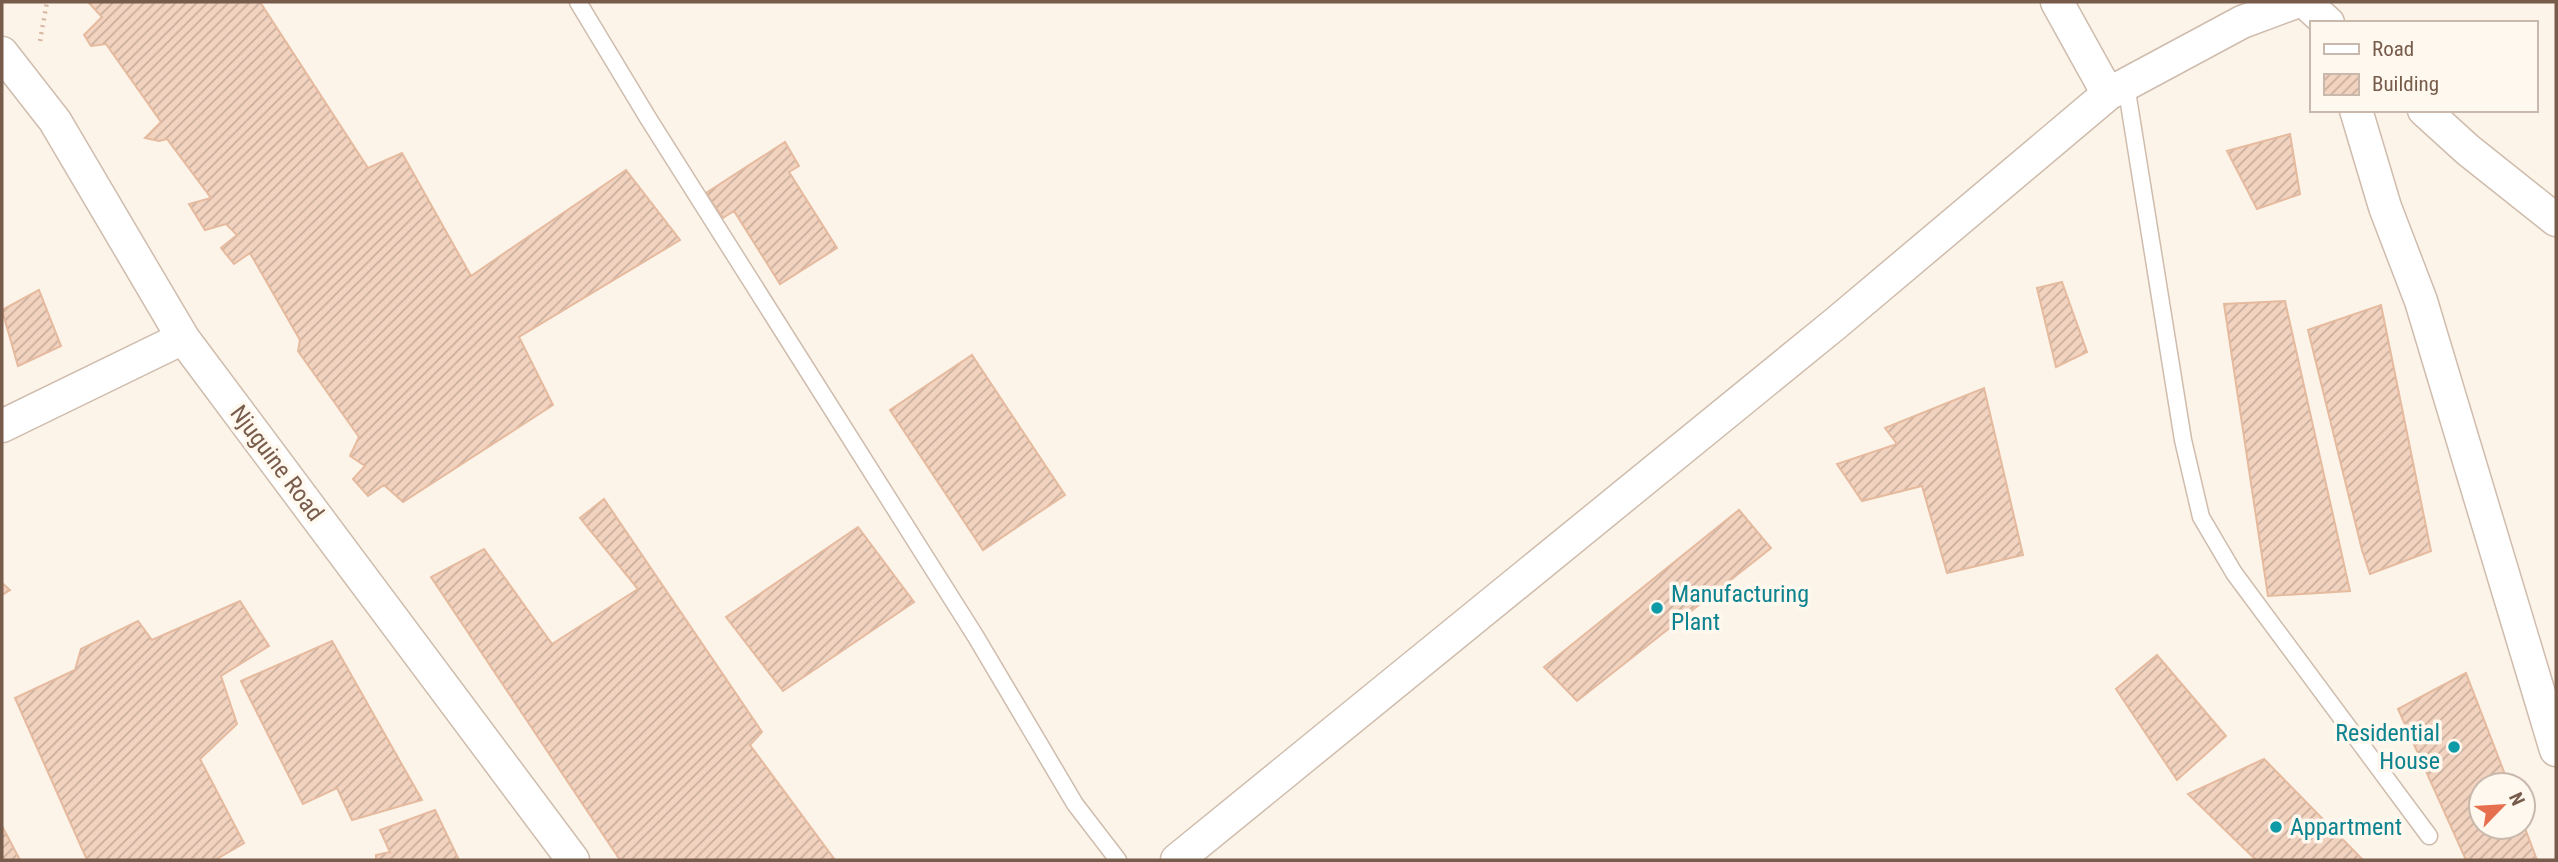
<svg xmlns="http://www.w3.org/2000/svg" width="2558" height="862" viewBox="0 0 2558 862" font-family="'Roboto Condensed',sans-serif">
	<defs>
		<pattern id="building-hatch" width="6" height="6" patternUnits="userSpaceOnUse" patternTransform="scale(1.75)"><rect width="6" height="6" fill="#f2d3bf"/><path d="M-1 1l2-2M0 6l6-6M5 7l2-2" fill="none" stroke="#c9ae9d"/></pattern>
	</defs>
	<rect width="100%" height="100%" fill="#fcf4e8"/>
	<path fill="url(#building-hatch)" stroke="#e5ba9f" stroke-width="2" d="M88 2H260L368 168 402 153 471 276 626 170 680 240 519 337 553 405 403 502 384 485 368 496 353 479 365 466 350 456 359 437 298 351 300 340 250 253 234 264 221 248 237 235 226 224 205 230 189 204 211 198 167 139 159 141 145 138 161 122 106 44 91 46 84 35 102 17Z
		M2290 134 2300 194 2257 209 2227 151Z
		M785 142 799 166 789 172 837 248 780 284 734 211 723 218 706 193Z
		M2062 282 2087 352 2056 367 2037 288Z
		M39 290 61 346 18 366 2 310Z
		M2285 301 2350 591 2268 596 2224 304Z
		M2381 305 2431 551 2370 574 2362 550 2308 330Z
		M972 355 1065 495 983 550 890 410Z
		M1984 388 2023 555 1947 573 1922 486 1862 501 1837 464 1897 444 1885 428Z
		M604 499 762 732 750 745 835 860H620L431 577 484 549 552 644 638 589 580 518Z
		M1739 510 1771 548 1577 701 1544 667Z
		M858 527 914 602 783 691 726 617Z
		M2 583 10 590 2 595Z
		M240 601 269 646 221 676 237 724 200 759 244 843 215 860H87L15 698 75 670 81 649 138 621 152 640Z
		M332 641 422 800 352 820 337 788 303 804 241 681Z
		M2157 655 2226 736 2177 780 2116 689Z
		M2466 673 2509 785H2481V827H2523V823L2537 860H2466L2398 709Z
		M2264 759 2363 860H2256L2188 794Z
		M435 810 459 860H376V855L390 852 380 830Z
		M2 826 20 860H2Z"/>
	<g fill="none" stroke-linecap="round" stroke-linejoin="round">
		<defs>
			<path id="service" d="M578 2 648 118 976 637 1075 804 1118 860
				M2126 85 2183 440 2201 517 2234 573 2429 836"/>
			<path id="minor" d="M2057 2 2108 94
				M2305 2 2328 23
				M2 53 55 121 183 338 573 860
				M2356 110 2385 207 2421 301 2556 750
				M2424 110 2468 150 2556 220
				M2 426 183 338
				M1177 860 1835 324 2108 94 2242 22 2296 2"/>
		</defs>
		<use href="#service" stroke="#cfbcad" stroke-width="19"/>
		<use href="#minor" stroke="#cfbcad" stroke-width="35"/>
		<path stroke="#d7b7a2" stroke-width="4.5" stroke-dasharray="2 5" stroke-linecap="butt" d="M40 41 47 2"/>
		<use href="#service" stroke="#fff" stroke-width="16"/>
		<use href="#minor" stroke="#fff" stroke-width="32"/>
	</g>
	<g fill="#0f9aa8" stroke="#fff8ee" stroke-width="2.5">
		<circle cx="1657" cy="608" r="7"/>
		<circle cx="2454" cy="747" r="7"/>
		<circle cx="2276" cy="827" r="7"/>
	</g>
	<g text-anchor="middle" stroke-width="7" stroke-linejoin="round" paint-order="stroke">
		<g font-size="24" fill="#775b4b" stroke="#fff8ee">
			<text transform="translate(277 463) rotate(53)" y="8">Njuguine Road</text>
		</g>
		<g font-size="24" fill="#0d838f" stroke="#fff8ee" text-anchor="start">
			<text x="1671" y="602">Manufacturing<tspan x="1671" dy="28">Plant</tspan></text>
			<text x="2440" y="741" text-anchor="end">Residential<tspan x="2440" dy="28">House</tspan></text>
			<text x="2290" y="835">Appartment</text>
		</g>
	</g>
	<rect width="2558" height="862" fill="none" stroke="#775b4b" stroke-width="7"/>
	<rect x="2310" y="21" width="228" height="91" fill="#fff8ee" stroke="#c9b9ad" stroke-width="2"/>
	<rect x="2324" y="44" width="35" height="10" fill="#ffffff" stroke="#c9b9ad" stroke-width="2"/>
	<text x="2372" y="56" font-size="21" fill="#775b4b">Road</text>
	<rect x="2324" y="74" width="35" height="21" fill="url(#building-hatch)" stroke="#c9b9ad" stroke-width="2"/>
	<text x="2372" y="91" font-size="21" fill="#775b4b">Building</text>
	<g transform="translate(2502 806) rotate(65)"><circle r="33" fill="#fff8ee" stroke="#c9b9ad" stroke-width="2"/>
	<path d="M0-5L12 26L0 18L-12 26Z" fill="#e66f4d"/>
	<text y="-10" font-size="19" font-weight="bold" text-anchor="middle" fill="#775b4b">N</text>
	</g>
</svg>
